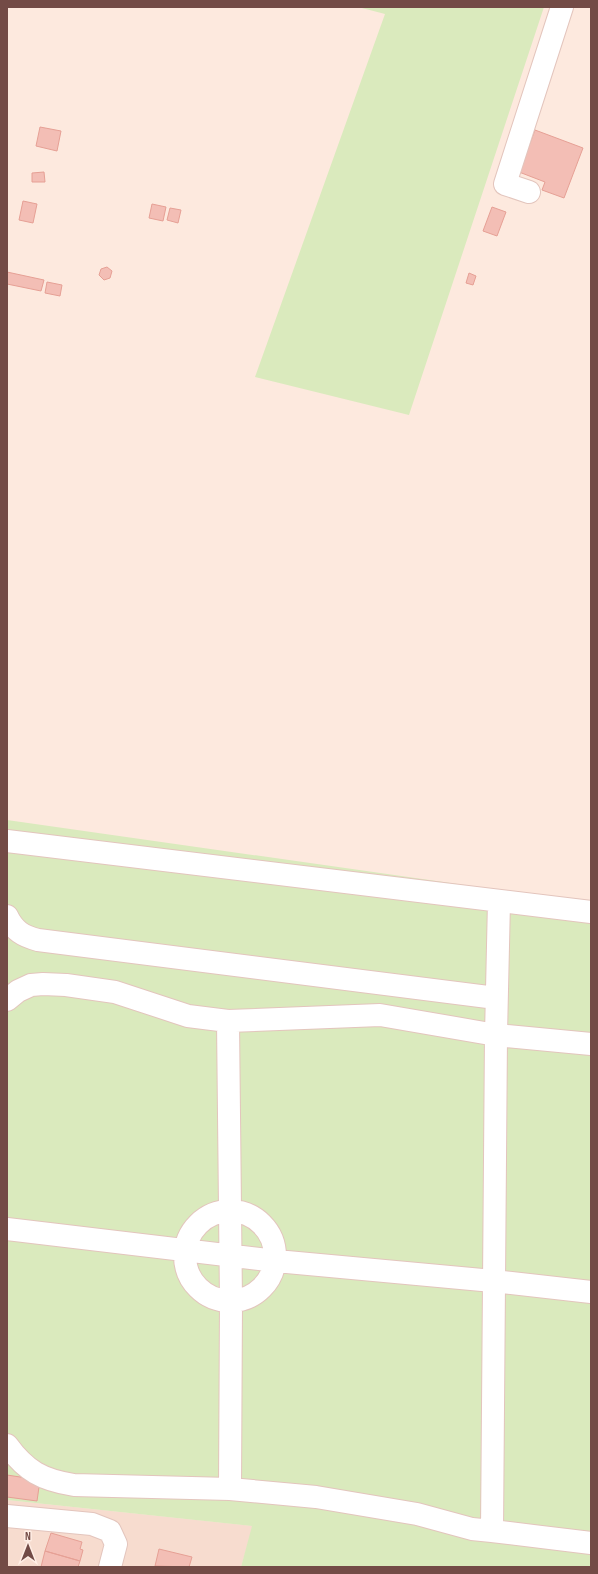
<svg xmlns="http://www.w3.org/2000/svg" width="598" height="1574" viewBox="0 0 598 1574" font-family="'Sofia Sans Condensed',sans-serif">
	<rect width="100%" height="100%" fill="#fde9de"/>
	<path fill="#f7dccf" d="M7 1500 253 1526 241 1567H7Z"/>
	<path fill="#daeabd" d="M358 7H544L409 415 255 377 385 14Z
		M7 820 591 903V1567H241L252 1526 7 1500Z"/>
	<path fill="#f3beb5" stroke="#e6a095" d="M40 127 61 131 57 151 36 146Z
		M535 130 583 148 564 198 542 190 545 182 519 172Z
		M44 172 45 182H32V173Z
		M23 201 37 204 33 223 19 220Z
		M152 204 166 207 163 221 149 218Z
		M492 207 506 212 497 236 483 231Z
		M170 208 181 210 178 223 167 220Z
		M107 267 112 271 110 278 104 280 99 275 101 269Z
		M7 272 44 280 41 291 7 284Z
		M469 273 476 276 473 285 466 283Z
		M47 282 62 285 60 296 45 293Z
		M7 1475 40 1480 37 1501 7 1497Z
		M51 1533 82 1542 80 1549 83 1550 80 1561 45 1551Z
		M159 1549 192 1557 189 1567 155 1566Z
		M45 1551 80 1561 78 1567H41Z"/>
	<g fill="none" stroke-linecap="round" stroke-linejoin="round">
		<defs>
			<path id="minor" d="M529 192 505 184 562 7
				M7 841 591 912
				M499 901 496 1035 492 1531 591 1543
				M7 916C14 931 23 936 38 940L496 998
				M7 1000 18 991 31 985 43 984 66 985 115 992 188 1016 228 1021
				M185 1256a45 45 0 1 1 90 0a45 45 0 1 1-90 0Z
				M7 1229 276 1261 493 1281 591 1292
				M7 1445C26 1471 42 1480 74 1485L230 1489 316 1497 417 1514 472 1529 492 1531
				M230 1489 231 1302 228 1021 380 1015 496 1035 591 1044
				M7 1516 92 1524 110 1531 116 1544 110 1567"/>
		</defs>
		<use href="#minor" stroke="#e3c5bd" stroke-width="24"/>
		<use href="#minor" stroke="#fff" stroke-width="22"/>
	</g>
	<rect width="598" height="1574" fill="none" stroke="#734b46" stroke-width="16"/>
	<g transform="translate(28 1546)" stroke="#ffeee5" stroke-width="3" paint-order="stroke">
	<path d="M0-3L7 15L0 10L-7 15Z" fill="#734b46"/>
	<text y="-6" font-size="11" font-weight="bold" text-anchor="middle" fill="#734b46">N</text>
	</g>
</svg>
